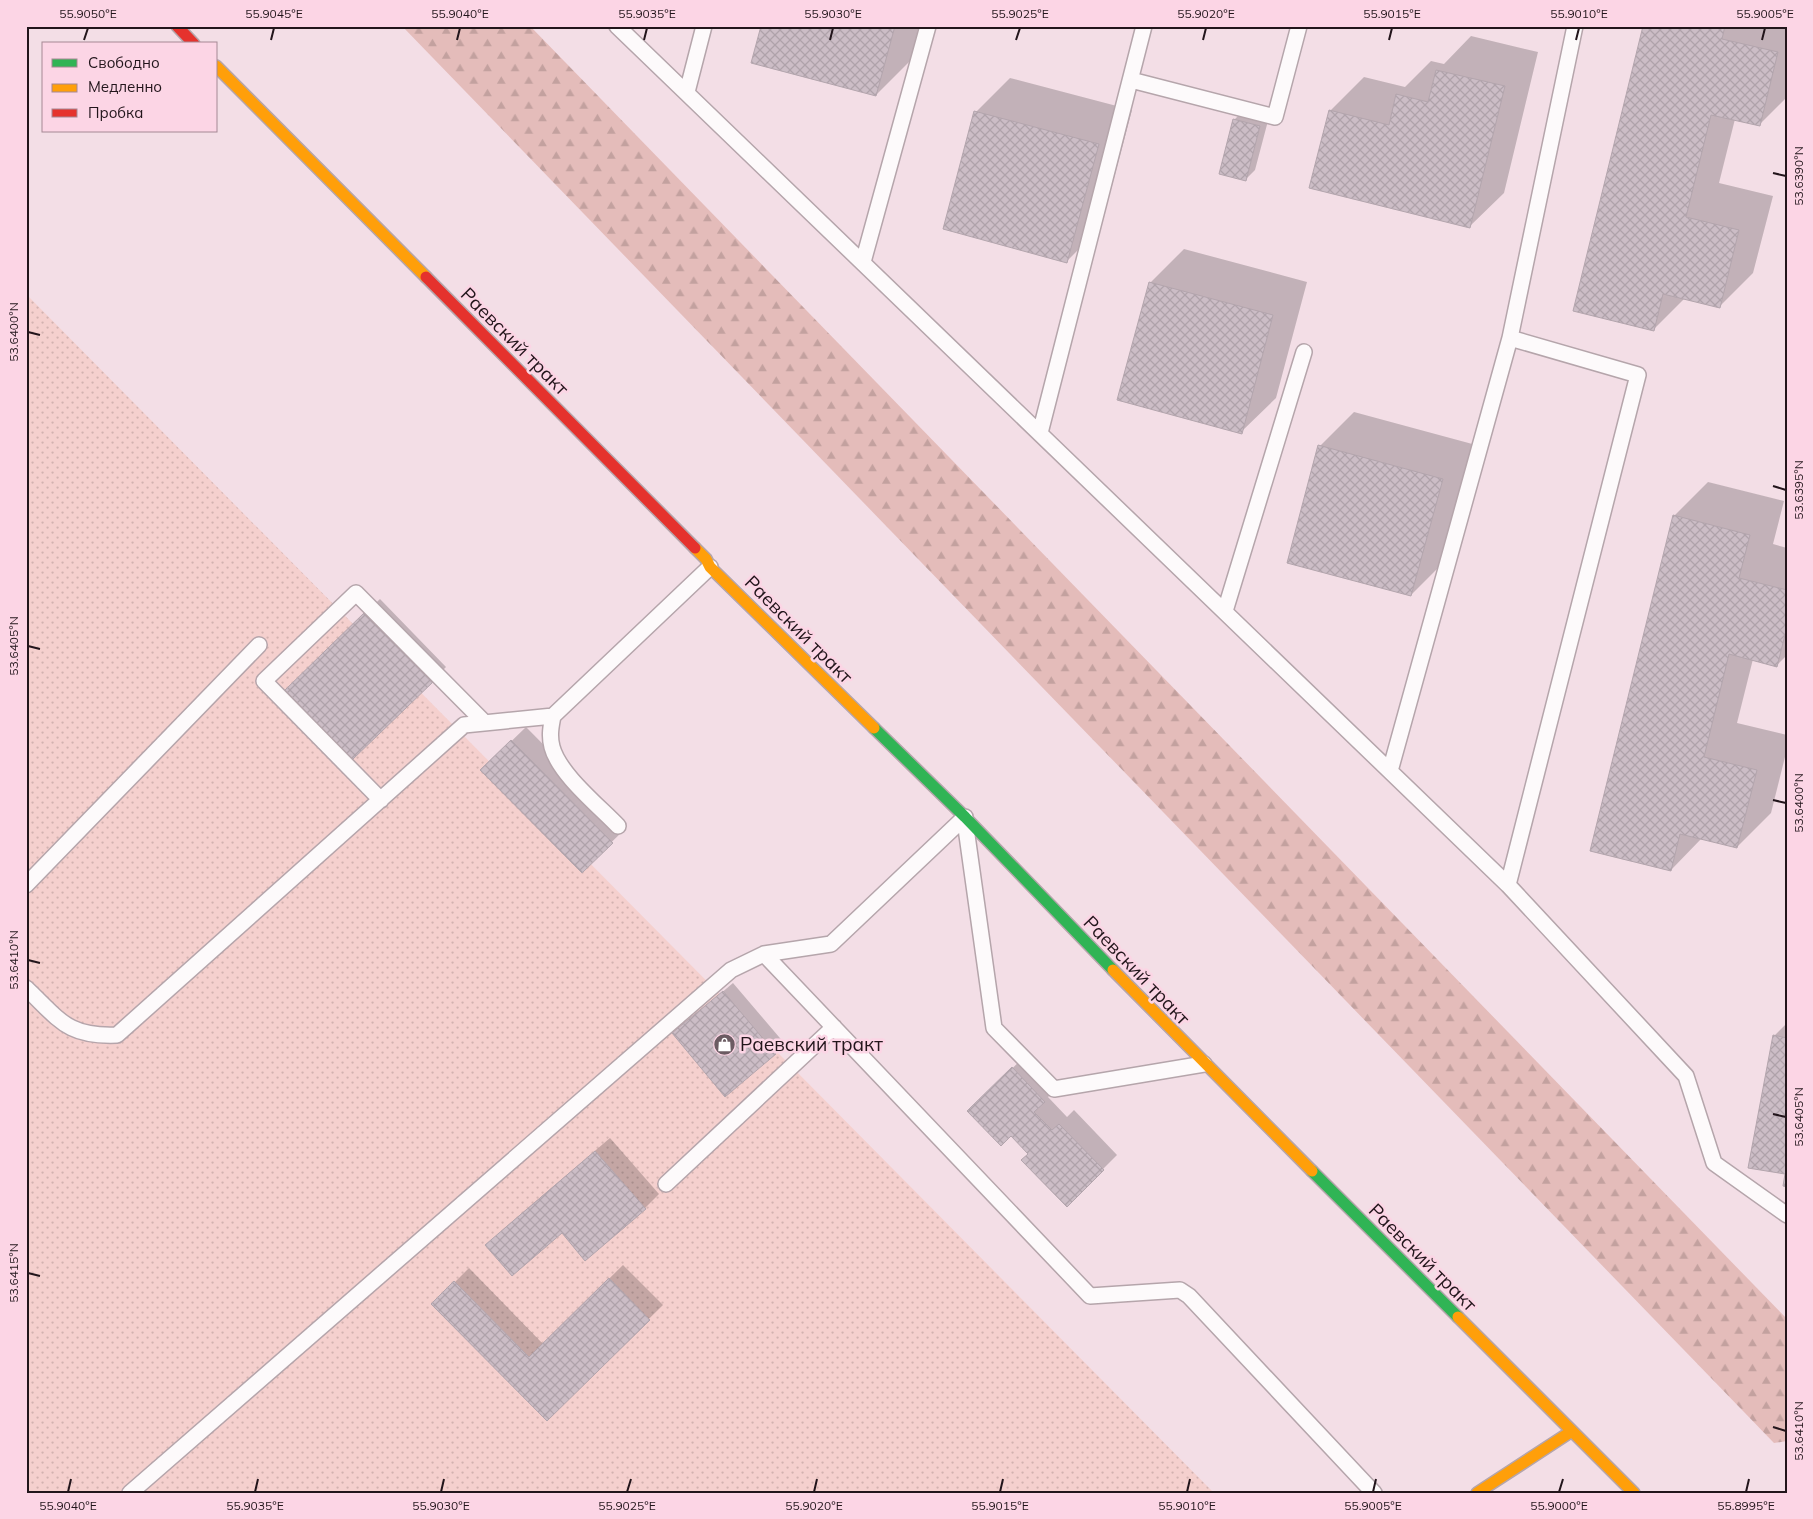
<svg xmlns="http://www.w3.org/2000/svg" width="1813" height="1519" viewBox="0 0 1813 1519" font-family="Mulish,sans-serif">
	<defs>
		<pattern id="forest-firs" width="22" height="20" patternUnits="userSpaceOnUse" patternTransform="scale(1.25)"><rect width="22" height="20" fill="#e4bcba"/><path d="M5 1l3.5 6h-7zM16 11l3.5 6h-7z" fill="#c3a19f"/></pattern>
		<pattern id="park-dots" width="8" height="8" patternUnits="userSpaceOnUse" patternTransform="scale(1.25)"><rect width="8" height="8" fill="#f5d0ce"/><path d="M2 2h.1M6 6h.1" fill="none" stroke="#d2b2b0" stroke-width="1.8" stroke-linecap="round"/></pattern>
		<pattern id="building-cross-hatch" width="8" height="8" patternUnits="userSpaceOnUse" patternTransform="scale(1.25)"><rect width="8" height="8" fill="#ccbdc6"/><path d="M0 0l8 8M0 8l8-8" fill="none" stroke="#afa2aa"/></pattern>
	</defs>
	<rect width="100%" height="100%" fill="#f3dee6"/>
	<path fill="url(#forest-firs)" d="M402 26H530L1787 1319V1441L1774 1443Z"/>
	<path fill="url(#park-dots)" d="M26 294 1214 1493H26Z"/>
	<path fill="#0003" d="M763 26H919L910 61 876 95Z
		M1644 26H1787V97L1759 125 1735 119 1719 183 1773 196 1753 273 1719 307 1685 298 1653 330Z
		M1471 36 1538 52 1504 193 1469 227 1330 111 1364 77 1405 87 1431 61 1444 64Z
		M1010 78 1132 110 1101 227 1067 261 976 112Z
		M1243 111 1269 117 1255 170 1246 179 1234 120Z
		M1184 249 1307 282 1276 398 1241 432 1150 283Z
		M1354 412 1476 445 1445 561 1411 595 1320 446Z
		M1708 482 1784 501 1773 544 1787 548V655L1777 665 1753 659 1737 723 1787 735V749L1771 813 1737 847 1702 838 1671 870 1674 516Z
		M380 599 446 667 432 681 300 676Z
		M526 727 626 828 582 871 482 770Z
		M733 983 785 1044 725 1095 674 1033Z
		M1787 1023V1186L1774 1036Z
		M1027 1054 1058 1087 1048 1097 1067 1117 1074 1110 1117 1155 1067 1205 1030 1153 1011 1134 969 1111Z
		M610 1138 659 1194 645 1208 501 1231Z
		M623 1265 663 1305 547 1419 433 1304 469 1268 543 1344Z"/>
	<path fill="url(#building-cross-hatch)" stroke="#b3a5ad" d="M761 26H895L876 96 751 63Z
		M1643 26H1725L1722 39 1778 52 1760 126 1711 115 1686 217 1739 230 1720 308 1663 294 1654 331 1573 311Z
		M1436 70 1505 86 1470 228 1309 188 1329 110 1389 125 1396 94 1428 102Z
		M974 111 1099 144 1067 263 943 229Z
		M1233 119 1260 126 1246 181 1219 174Z
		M1149 282 1273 315 1242 434 1117 400Z
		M1318 445 1443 479 1411 596 1287 563Z
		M1673 515 1750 535 1739 578 1787 590V627L1777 667 1729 654 1704 757 1757 770 1737 848 1680 834 1671 871 1590 851Z
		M365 612 433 682 352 760 285 690Z
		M511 740 613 843 582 873 480 770Z
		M723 991 776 1054 725 1097 672 1033Z
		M1773 1035 1787 1038V1187L1783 1186 1785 1174 1748 1168Z
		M1012 1067 1045 1102 1034 1112 1052 1130 1059 1124 1104 1170 1067 1207 1021 1160 1028 1154 1011 1136 1001 1146 967 1111Z
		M595 1151 646 1209 585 1261 562 1233 512 1276 485 1245Z
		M609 1278 650 1320 547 1421 431 1304 454 1281 529 1357Z"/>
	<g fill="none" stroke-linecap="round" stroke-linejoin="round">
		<defs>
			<path id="lane" d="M617 26 1508 885 1686 1076 1714 1163 1787 1215
				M1131 80 1275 117 1299 26
				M687 92 704 26
				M863 262 928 26
				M1040 433 1144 26
				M1225 611 1304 352
				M1390 771 1510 338
				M381 800 264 681 356 593 485 723
				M965 821 994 1028 1054 1089 1204 1064
				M618 826C599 806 559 774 552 747 549 736 551 726 553 716L710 567
				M26 885 259 645
				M1508 885 1638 375 1510 338 1575 26
				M764 954 1090 1296 1180 1290 1189 1296 1374 1493
				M26 988C60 1020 67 1037 117 1035L464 725 553 716
				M666 1184 834 1027
				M130 1493 731 970 764 954 831 944 965 817"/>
			<path id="fast" d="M874 728 965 817 1113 970
				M1312 1171 1458 1317"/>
			<path id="slow" d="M216 66 426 277
				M695 548 706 559 710 567 874 728
				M1113 970 1312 1171
				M1458 1317 1634 1493
				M1477 1493 1572 1431"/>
			<path id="jam" d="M177 26 194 44
				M426 277 695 548"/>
		</defs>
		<use href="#lane" stroke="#b5a5ab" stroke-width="18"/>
		<use href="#fast" stroke="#b5a5ab" stroke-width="14"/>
		<use href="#slow" stroke="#b5a5ab" stroke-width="14"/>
		<use href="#jam" stroke="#b5a5ab" stroke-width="14"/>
		<use href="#lane" stroke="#fdfafb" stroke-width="15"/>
		<use href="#fast" stroke="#30b455" stroke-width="11"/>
		<use href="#slow" stroke="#ff9f0a" stroke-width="11"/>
		<use href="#jam" stroke="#e5322d" stroke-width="11"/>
	</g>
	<path fill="none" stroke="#22151b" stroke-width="2" d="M84 40 88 28M271 40 274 28M457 40 460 28M644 40 647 28M830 40 833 28M1016 40 1020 28M1203 40 1206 28M1389 40 1392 28M1576 40 1579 28M1762 40 1765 28M1773 173 1786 176M28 332 40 335M1773 486 1786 490M28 646 40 649M1773 800 1786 803M28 960 40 963M1773 1114 1786 1117M28 1273 40 1276M1773 1427 1786 1431M68 1492 71 1479M255 1492 258 1479M441 1492 444 1479M627 1492 631 1479M814 1492 817 1479M1000 1492 1003 1479M1187 1492 1190 1479M1373 1492 1376 1479M1559 1492 1563 1479M1746 1492 1749 1479"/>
	<defs>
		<symbol id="shop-disc" viewBox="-11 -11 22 22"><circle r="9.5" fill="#6b5b62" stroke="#fcd5e5"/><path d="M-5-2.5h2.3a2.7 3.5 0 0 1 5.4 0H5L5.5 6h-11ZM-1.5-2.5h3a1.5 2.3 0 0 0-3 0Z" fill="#fff"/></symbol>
	</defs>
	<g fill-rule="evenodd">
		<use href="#shop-disc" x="712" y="1032" width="25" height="25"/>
	</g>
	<g text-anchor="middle" stroke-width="5" stroke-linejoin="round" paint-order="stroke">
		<g font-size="19" fill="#22151b" stroke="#fcd5e5">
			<text transform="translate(515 341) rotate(45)" y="7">Раевский тракт</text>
			<text transform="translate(799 629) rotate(45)" y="7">Раевский тракт</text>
			<text transform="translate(1137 970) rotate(46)" y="7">Раевский тракт</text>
			<text transform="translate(1423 1257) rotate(45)" y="7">Раевский тракт</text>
		</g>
		<g font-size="19" fill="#22151b" stroke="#fcd5e5" text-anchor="start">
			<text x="740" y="1051">Раевский тракт</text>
		</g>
	</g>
	<rect width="1813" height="1519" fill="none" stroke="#fcd5e5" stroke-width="55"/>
	<rect x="42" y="42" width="175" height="90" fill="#fcd5e5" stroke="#a58894"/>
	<rect x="52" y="59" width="25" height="8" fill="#30b455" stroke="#a58894"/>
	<text x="88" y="68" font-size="15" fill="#22151b">Свободно</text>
	<rect x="52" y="84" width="25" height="8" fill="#ff9f0a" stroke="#a58894"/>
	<text x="88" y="92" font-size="15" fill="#22151b">Медленно</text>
	<rect x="52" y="109" width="25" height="8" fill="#e5322d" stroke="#a58894"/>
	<text x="88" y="118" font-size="15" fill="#22151b">Пробка</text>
	<rect x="28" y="28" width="1758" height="1464" fill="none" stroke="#22151b" stroke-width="2"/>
	<g font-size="12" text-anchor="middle" fill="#22151b">
		<text x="88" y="18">55.9050°E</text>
		<text x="274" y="18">55.9045°E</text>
		<text x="460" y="18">55.9040°E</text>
		<text x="647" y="18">55.9035°E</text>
		<text x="833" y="18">55.9030°E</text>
		<text x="1020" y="18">55.9025°E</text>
		<text x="1206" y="18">55.9020°E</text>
		<text x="1392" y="18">55.9015°E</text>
		<text x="1579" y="18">55.9010°E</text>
		<text x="1765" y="18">55.9005°E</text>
		<text transform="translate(1799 176) rotate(-90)" y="4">53.6390°N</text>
		<text transform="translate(14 332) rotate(-90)" y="4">53.6400°N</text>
		<text transform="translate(1799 490) rotate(-90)" y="4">53.6395°N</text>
		<text transform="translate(14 646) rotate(-90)" y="4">53.6405°N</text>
		<text transform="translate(1799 803) rotate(-90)" y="4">53.6400°N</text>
		<text transform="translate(14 960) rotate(-90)" y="4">53.6410°N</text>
		<text transform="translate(1799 1117) rotate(-90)" y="4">53.6405°N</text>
		<text transform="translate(14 1273) rotate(-90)" y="4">53.6415°N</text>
		<text transform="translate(1799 1431) rotate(-90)" y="4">53.6410°N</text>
		<text x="68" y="1510">55.9040°E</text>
		<text x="255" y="1510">55.9035°E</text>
		<text x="441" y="1510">55.9030°E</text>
		<text x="627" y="1510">55.9025°E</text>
		<text x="814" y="1510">55.9020°E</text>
		<text x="1000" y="1510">55.9015°E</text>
		<text x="1187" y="1510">55.9010°E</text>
		<text x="1373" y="1510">55.9005°E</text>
		<text x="1559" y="1510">55.9000°E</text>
		<text x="1746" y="1510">55.8995°E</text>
	</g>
</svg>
